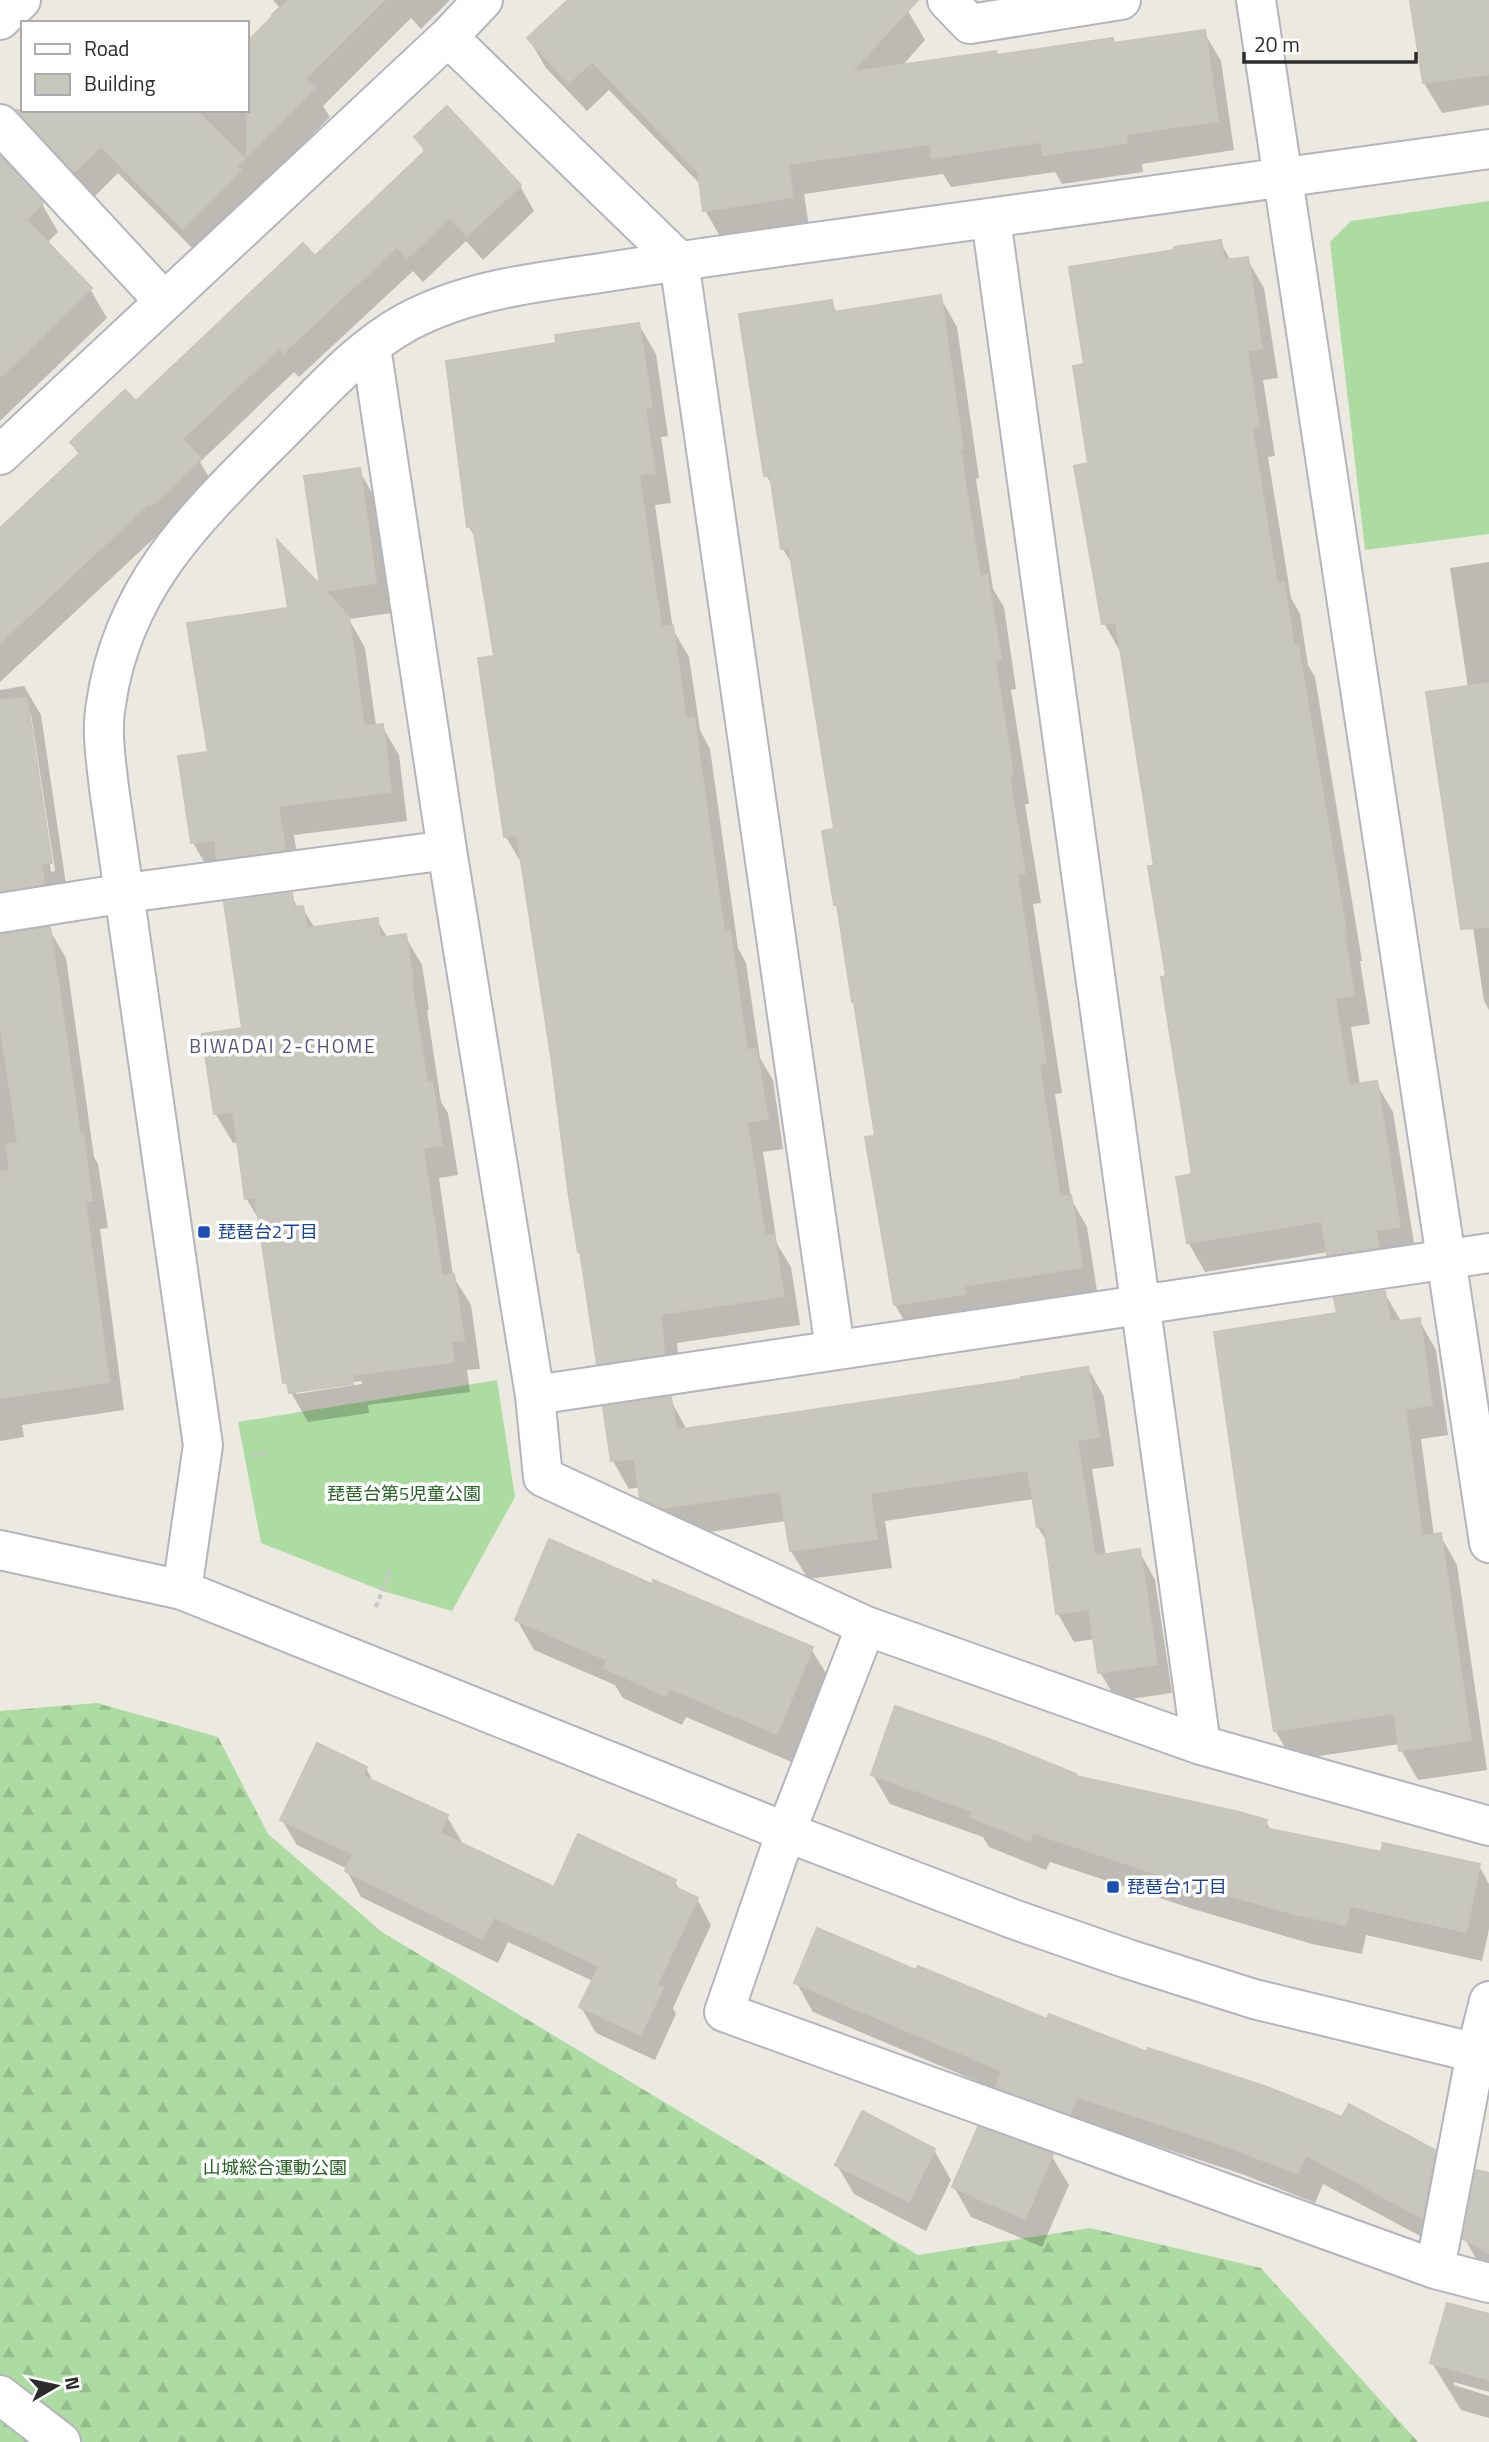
<svg xmlns="http://www.w3.org/2000/svg" width="1489" height="2442" viewBox="0 0 1489 2442" font-family="'Titillium Web','Noto Sans JP',sans-serif">
	<defs>
		<pattern id="forest-firs" width="22" height="20" patternUnits="userSpaceOnUse" patternTransform="scale(1.75)"><rect width="22" height="20" fill="#addca3"/><path d="M5 1l3.5 6h-7zM16 11l3.5 6h-7z" fill="#95bd8c"/></pattern>
	</defs>
	<rect width="100%" height="100%" fill="#ece9e0"/>
	<path fill="#addca3" d="M1489 201V534L1365 550 1330 242 1351 221Z
		M497 1380 515 1497 452 1611 383 1591 261 1543 238 1422Z"/>
	<path fill="url(#forest-firs)" d="M97 1703 218 1737 268 1834 382 1932 918 2255 1090 2228 1261 2268 1418 2442H0V1711Z"/>
	<path fill="#0003" fill-rule="evenodd" d="M273 0H450L421 29 411 18 323 106 330 117 253 194 200 256 118 173 92 199 36 139 19 110 23 107V110H247V44L273 19 271 15 279 7Z
		M571 0H896L908 11 925 40 901 67 1054 54 1204 32 1221 61 1234 150 1142 164 1143 172 1062 184 1055 172 951 187 943 174 804 194 809 227 722 240 705 210 701 185 609 90 587 111 546 68 529 39Z
		M1419 0H1489V105L1442 113 1424 83 1412 1Z
		M416 137 520 186 534 211 483 260 466 241 423 282 413 271 299 377 294 372 200 462 214 486 167 530 165 528 0 682V530L79 455 72 443 136 404 315 258 425 153Z
		M0 159 42 204 58 232 46 244 90 289 107 318 0 421Z
		M1220 241 1231 261 1247 259 1264 288 1278 378 1263 380 1275 456 1268 457 1291 598 1300 614 1308 665 1315 677 1362 961H1360L1370 1024 1351 1027 1360 1085 1376 1083 1393 1112 1416 1256 1346 1284 1329 1252 1205 1272 1188 1242 1194 1176 1168 977 1156 867 1121 653 1104 623 1090 465 1086 365 1176 252Z
		M940 297 957 327 979 478 976 479 993 589 1004 607 1016 689 1011 690 1029 804H1025L1041 903 1033 904 1062 1093 1055 1094 1071 1199 1087 1227 1098 1297 912 1334 895 1305 877 1137 840 911 836 905V830L794 567 783 549 774 489 766 475 831 302 837 313Z
		M639 325 656 354 668 436 661 437 671 503 655 505 673 630 689 657 700 730 710 749 738 948 746 963 760 1058 773 1080 783 1149 763 1152 777 1244 791 1267 800 1325 677 1343 680 1383 616 1393 598 1363 570 1189 554 1063 523 866 506 837 496 658 477 541 469 527 558 345Z
		M359 470 376 500 392 613 349 619 365 648 376 726H382L399 755 407 821 294 835 301 879 210 872 193 843 210 753 290 610 322 590Z
		M1489 562V1010L1484 1001 1470 907 1468 688 1450 568Z
		M24 686 41 715 67 891 0 928V690ZM28 714H31L55 871 51 872Z
		M291 895 298 908H302L315 928 377 920 388 939 405 936 422 965 429 1010H427L441 1102 448 1113 458 1175 439 1178 453 1276 471 1305 480 1369 467 1370 470 1392 368 1405 369 1413 308 1422 285 1382 261 1223 246 1198 239 1142 233 1143 215 1113ZM361 1381 362 1384 296 1394V1390Z
		M49 929 66 958 94 1157 98 1164 108 1228 100 1229 124 1410 22 1425 24 1437 0 1441V936Z
		M1384 1292 1402 1323 1419 1320 1436 1350 1448 1435 1421 1439 1434 1536 1440 1535 1457 1565 1487 1770 1418 1780 1401 1750 1400 1744 1292 1760 1275 1730 1339 1315Z
		M1088 1368 1104 1397 1114 1466 1092 1469 1106 1556 1139 1551 1155 1580 1172 1693 1117 1701 1100 1672 1095 1639 1074 1642 1058 1614 1048 1544 1038 1527 1034 1499 885 1521 892 1568 808 1579 791 1551 787 1521 680 1536 659 1526 642 1497 640 1487 629 1489 613 1461 670 1399 687 1430 1023 1381Z
		M656 1588 811 1649 829 1678 794 1763 686 1717 682 1725 623 1698 615 1685 534 1650 517 1620Z
		M366 1768 374 1783 447 1817 462 1842 461 1845 555 1889 675 1882 680 1891 697 1899 711 1925 673 2008 676 2014 655 2060 596 2033 581 2007 593 1981 508 1942 498 1963 361 1897 347 1871 348 1869 297 1845 282 1820Z
		M873 1775 1076 1778 1266 1822 1272 1832 1382 1854 1479 1866 1489 1884V1929L1482 1961 1366 1935 1362 1954 1312 1944 1193 1909 1050 1862 1046 1870 989 1847 983 1837 890 1804Z
		M917 1973 1048 2022 1343 2119 1434 2151 1451 2181 1439 2246 1323 2184 1315 2203 1242 2174 1096 2126 1000 2091 813 2012 796 1982Z
		M934 2150 951 2180 926 2231 854 2194 837 2165Z
		M1051 2155 1069 2185 1042 2247 971 2217 954 2187Z
		M1489 2181V2273L1482 2269 1465 2239Z
		M1489 2316V2392L1454 2382V2385L1489 2396V2418L1461 2410 1432 2363Z"/>
	<path fill="#c8c7be" stroke="#c8c5ba" stroke-width="2" d="M289 0H384L305 79 315 88 247 155V42Z
		M568 0H918L851 72 996 51 997 55 1113 38V43L1205 30 1218 121 1126 134 1127 143 1043 155 1041 142 932 158 930 144 788 164 793 197 703 211 698 172 592 61 569 83 527 38Z
		M1410 0H1489V74L1423 83Z
		M447 106 521 185 467 236 450 217 407 258 397 247 283 353 279 348 182 439 201 459 151 506 149 503 0 643V528L80 453 70 442 125 390 136 401 303 243 315 256 426 150 414 137Z
		M17 110H196L244 158 236 166 241 170 183 229 101 146 74 172Z
		M0 156 43 203 26 220 92 288 0 377Z
		M1221 240 1224 260 1248 257 1262 348 1247 351 1259 427 1252 428 1277 584 1284 583 1294 646 1298 645 1346 931 1344 932 1354 995 1335 998 1349 1085 1377 1081 1400 1227 1376 1230 1378 1247 1327 1255 1322 1221 1187 1243 1176 1177 1192 1174 1161 977 1166 976 1148 866H1154L1116 622 1102 624 1074 466 1088 463 1073 366 1084 364 1069 267 1174 250V247Z
		M941 295 963 449H960L980 577 987 575 1001 659 995 660 1013 774 1009 775 1025 873 1017 874 1046 1063 1039 1064 1060 1197 1071 1195 1082 1267 964 1286 965 1294 894 1305 865 1137 875 1136 854 1002H852L837 905H834L822 831 834 829 789 548 781 549 770 475 764 476 739 314 832 300 834 312Z
		M639 323 652 407 645 408 655 473 639 475 661 627 673 625 686 719 694 717 724 932 730 931 747 1050 756 1049 768 1119 747 1122 765 1236 774 1235 784 1296 661 1314 664 1354 597 1364 580 1251 578 1252 568 1190 552 1063 517 835 504 837 478 658 494 656 473 527H467L446 361 556 343 555 335Z
		M360 468 376 583 325 591 349 617 364 726 383 724 391 792 278 806 285 850 217 859 215 840 191 843 178 756 208 752 187 623 288 608 277 540 320 585 304 476Z
		M1489 683V927L1461 929 1426 692Z
		M27 698 52 863 41 864 44 884 0 891V700Z
		M292 893 294 907 303 906 307 928 378 918 380 938 406 934 413 981H411L427 1082H432L442 1145 423 1148 442 1276 454 1274 464 1340 451 1341 454 1362 352 1375 353 1384 289 1393 287 1382 283 1383 276 1338 255 1197 245 1199 233 1111 214 1114 202 1034 242 1028 224 902Z
		M50 927 80 1134H83L92 1200 85 1201 109 1382 0 1398V1172L10 1171 6 1145 18 1143 0 1024V934Z
		M1385 1291 1390 1322 1420 1318 1432 1405 1405 1409 1422 1536 1441 1533 1471 1740 1399 1751 1394 1713 1274 1731 1244 1542 1214 1332 1337 1313 1334 1298Z
		M1088 1367 1099 1437 1077 1440 1095 1556 1140 1549 1157 1664 1098 1673 1089 1609 1056 1614 1044 1526 1037 1527 1028 1470 870 1493 877 1539 790 1551 780 1491 662 1508 640 1498 634 1458 611 1461 603 1407 671 1397 676 1430 1021 1379V1377Z
		M549 1539 654 1585 653 1580 813 1647 777 1734 669 1688 665 1696 604 1668 607 1660 515 1620Z
		M895 1706 989 1739 1076 1774V1776L1239 1812 1267 1820 1265 1828 1381 1852 1383 1843 1480 1864 1466 1932 1350 1906 1346 1925 1294 1914 1175 1880 1033 1833 1030 1841 970 1817 972 1811 871 1775Z
		M317 1743 367 1767 363 1776 448 1815 440 1833 554 1887 578 1834 676 1880 673 1886 698 1898 657 1985 663 1987 641 2035 579 2007 599 1966 494 1917 483 1939 345 1871 353 1854 280 1820Z
		M817 1928 916 1970 918 1966 1047 2019 1049 2014 1147 2052 1148 2048 1267 2087 1342 2117 1349 2104 1435 2150 1422 2218 1306 2155 1298 2174 1224 2145 1077 2097 1070 2114 996 2087 1002 2071 794 1983Z
		M862 2111 935 2149 909 2202 835 2165Z
		M978 2127 1053 2154 1025 2219 952 2187Z
		M1476 2170 1489 2173V2253L1463 2239Z
		M1447 2303 1489 2314V2380L1430 2363Z"/>
	<g fill="none" stroke-linecap="round" stroke-linejoin="round">
		<defs>
			<path id="minor" d="M947 0 970 24 1121 0
				M1256 0 1489 1543
				M0 20 21 0
				M448 37 483 0
				M0 124 164 301
				M991 219 1201 1745
				M371 347 447 850 535 1396 543 1477 866 1626 1201 1745 1489 1826
				M0 455 448 37 679 261 835 1349
				M0 913 126 893 447 850
				M535 1395 1489 1253
				M0 1550 182 1590 786 1832 1013 1919 1128 1959 1254 1999 1489 2056
				M182 1590 203 1445 109 788C106 760 101 731 106 704 123 584 199 514 280 433 319 394 359 348 407 322 465 291 530 283 594 274 658 264 722 255 786 246 1021 215 1255 182 1489 149
				M866 1626 786 1832 724 2012 1435 2269 1489 2283
				M1435 2269 1476 2053 1489 2001
				M0 2395 61 2442"/>
		</defs>
		<use href="#minor" stroke="#b4b4be" stroke-width="42"/>
		<path stroke="#c8c8c8" stroke-width="4.5" stroke-dasharray="5 3.5" stroke-linecap="butt" d="M253 1456 266 1453
			M376 1607 391 1568"/>
		<use href="#minor" stroke="#fff" stroke-width="38"/>
	</g>
	<g fill="#1a4fb4" stroke="#fff" stroke-width="2.5">
		<rect x="197" y="1225" width="14" height="14" rx="3.5"/>
		<rect x="1106" y="1880" width="14" height="14" rx="3.5"/>
	</g>
	<g text-anchor="middle" stroke-width="7" stroke-linejoin="round" paint-order="stroke">
		<g font-size="18" fill="#164399" stroke="#fff" text-anchor="start">
			<text x="218" y="1238">琵琶台2丁目</text>
			<text x="1127" y="1893">琵琶台1丁目</text>
		</g>
		<g font-size="18" fill="#266223" stroke="#fff">
			<text x="404" y="1500">琵琶台第5児童公園</text>
			<text x="275" y="2174">山城総合運動公園</text>
		</g>
		<g font-size="19" letter-spacing="2" fill="#515278" stroke="#fff">
			<text x="283" y="1053">BIWADAI 2-CHOME</text>
		</g>
	</g>
	<rect x="21" y="21" width="228" height="91" fill="#ffffff" stroke="#ababab" stroke-width="2"/>
	<rect x="35" y="44" width="35" height="10" fill="#ffffff" stroke="#ababab" stroke-width="2"/>
	<text x="84" y="56" font-size="21" fill="#2c2c2c">Road</text>
	<rect x="35" y="74" width="35" height="21" fill="#c8c7be" stroke="#ababab" stroke-width="2"/>
	<text x="84" y="91" font-size="21" fill="#2c2c2c">Building</text>
	<g transform="translate(56 2386) rotate(81)" stroke="#ffffff" stroke-width="5" paint-order="stroke">
	<path d="M0-5L12 26L0 18L-12 26Z" fill="#2c2c2c"/>
	<text y="-10" font-size="19" font-weight="bold" text-anchor="middle" fill="#2c2c2c">N</text>
	</g>
	<path d="M1244 52v10h172v-10" fill="none" stroke="#2c2c2c" stroke-width="3.5"/>
	<text x="1254" y="52" font-size="21" fill="#2c2c2c" stroke="#ffffff" stroke-width="5" paint-order="stroke">20 m</text>
</svg>
